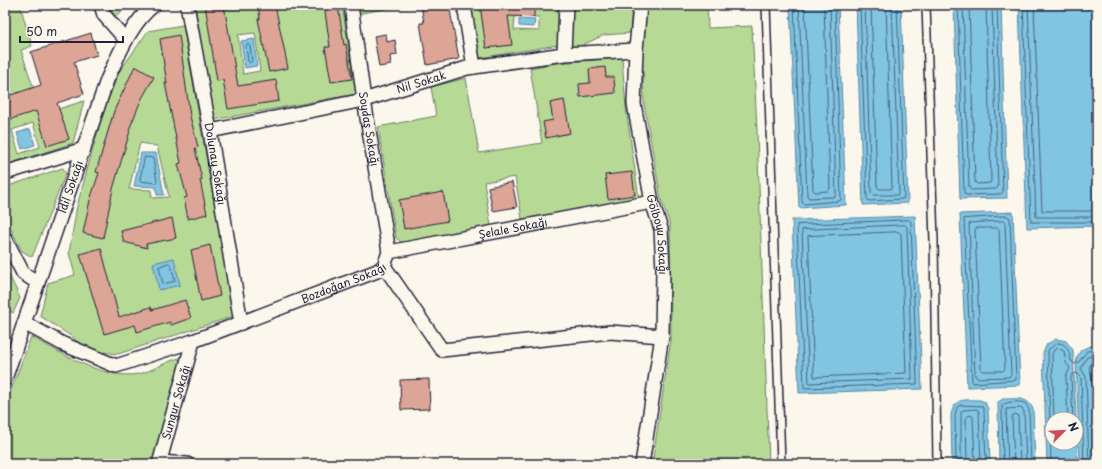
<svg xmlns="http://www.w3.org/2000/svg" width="1102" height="469" viewBox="0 0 1102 469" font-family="'Playpen Sans',sans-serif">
	<rect width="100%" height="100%" fill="#fbf7ec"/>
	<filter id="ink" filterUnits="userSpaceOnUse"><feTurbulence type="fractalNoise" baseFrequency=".025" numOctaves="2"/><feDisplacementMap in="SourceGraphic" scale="8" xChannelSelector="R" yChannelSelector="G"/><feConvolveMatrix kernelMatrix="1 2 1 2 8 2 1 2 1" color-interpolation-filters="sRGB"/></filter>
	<g filter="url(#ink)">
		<path fill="#b6da95" stroke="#6c7e68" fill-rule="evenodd" d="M5 5H20L32 46 21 50 42 114 84 101 73 143 5 165V41C16 33 5 16 5 5ZM33 123 40 147 19 154 12 130Z
			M109 5H131L115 16Z
			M195 5H342L356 94 213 120ZM255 33 260 71 243 74 238 35Z
			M356 5H401V6L357 14Z
			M470 5H560L558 45 479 58ZM515 16 539 17V31L514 30Z
			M570 5H632L630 33 604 35 574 49 567 48Z
			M646 5H707L708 28 752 26 757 130 769 464H652L671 340 670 225 661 199 644 104 642 47Z
			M183 25 234 316 118 354 87 350 71 336 40 316 48 283 75 275 69 253 77 206 103 113 119 72 148 31ZM140 143 157 146 169 197 152 198 151 190 129 189Z
			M622 58 626 108 639 199 522 219 515 177 484 182 491 226 481 230 405 245 396 238 378 127 436 116 431 87 466 78 479 153 542 143 530 68 557 63Z
			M63 168 66 173 32 257 22 251 5 218V187Z
			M5 266 20 298 13 313 5 309Z
			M31 337C63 353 101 380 139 374 152 371 165 362 179 358L181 368 152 464H5V406Z"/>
		<path fill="#81c5e2" stroke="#5b849f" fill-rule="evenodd" d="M790 5H838L846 205 799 208Z
			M856 5H901L908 203 863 205Z
			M954 5H1001L1007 198 960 199Z
			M1019 5H1097V226L1027 228Z
			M519 19 535 20 534 27 519 26Z
			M254 39 257 66 245 68 241 41Z
			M30 129 35 145 22 149 17 133Z
			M141 153H156L164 195H157L156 187 134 186Z
			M1013 212 1020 385 967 387 960 214Z
			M915 216 922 389 799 393 792 220Z
			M174 258 180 285 159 290 153 263Z
			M1056 339 1066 341 1073 350 1078 464H1047L1043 353 1047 344ZM1052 419H1076V443H1052Z
			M1090 346 1097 347V464H1080L1076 359 1081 350Z
			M1003 399C1017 399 1027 396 1033 409L1035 464H999L998 402Z
			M980 400 985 402 988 409 990 464H952L951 415C955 397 964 400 980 400Z"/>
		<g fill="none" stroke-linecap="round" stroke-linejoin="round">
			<path stroke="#48637e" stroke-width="1" d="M794 5 802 202 804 204 839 201 841 200 835 5
				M799 5 807 196 809 198 834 197 836 195 830 5
				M805 5 813 190 815 192 828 191 830 189 824 5
				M860 5 867 199 869 201 902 199 904 198 897 5
				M865 5 871 193 873 195H897L899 193 892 5
				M871 5 877 187 879 189H891L892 187 886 5
				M958 5 964 193 966 195 1001 194 1003 192 997 5
				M963 5 969 188 971 190 996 189 998 187 992 5
				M969 5 975 182 977 184 990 183 991 181 986 5
				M1023 5 1031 222H1097
				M1028 5 1036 217H1097
				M1034 5 1042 211H1097
				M248 44 250 46 252 61 250 63 248 61 246 46Z
				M145 157 153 158 157 181 156 183 140 181Z
				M1007 216 1010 218 1016 380 972 383 964 219Z
				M909 220 911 222 917 384 804 388 797 225Z
				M1003 221 1005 223 1011 375 1009 377 977 378 975 376 969 224 971 223Z
				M905 225 907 227 912 379 809 383 802 230Z
				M977 228H997L999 229 1005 369 1003 371H983L981 370 975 230Z
				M899 232 901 234 906 373 814 377 808 236Z
				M169 263 171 265 175 281 163 284 159 267Z
				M1054 419 1052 354 1054 350 1058 348 1064 351 1066 363 1070 368 1066 377 1068 419
				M1073 419 1071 377 1073 374 1077 373 1081 377 1084 464
				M956 464 955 416 957 407 961 405 982 406 984 410 986 464
				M961 464V412L963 410 977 409 979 412 981 464
				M967 464 966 417 971 415 973 417 975 464
				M1003 464 1002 405C1006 402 1021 400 1026 404 1027 405 1028 408 1029 410L1031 464
				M1008 464 1006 409 1021 408 1024 411 1026 464
				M1014 464 1012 416 1016 414 1018 416 1020 464
				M1051 464 1048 350 1057 343C1068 343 1069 352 1071 361L1075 364 1079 362 1087 351 1097 350
				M1089 464 1086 377 1081 368 1087 357 1097 355
				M1095 464 1092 376 1089 368 1092 361H1097"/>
		</g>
		<path fill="#dda596" stroke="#22223b" d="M205 5H224L238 86 276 80 279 101 228 109 223 80 217 81Z
			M258 5H275L288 68 269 72 258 19H260Z
			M324 5H338L344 45 346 44 352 79 331 82 325 47H330Z
			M421 5H449L459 59 427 65 420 23H424Z
			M480 5H534V17L508 16 512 45 486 48Z
			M91 33 97 55 74 62 84 94 57 103 69 139 47 146 36 111 5 121V97L41 85 31 52Z
			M386 34 387 42 395 40 397 55 390 56 391 65 379 67 374 36Z
			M179 35 190 116 198 147 195 148 202 180H200L207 214 188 219 184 198 187 197 178 164 181 163 165 83 167 84 160 39Z
			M135 66 154 77 141 100 129 130 130 131 113 189 103 238 83 233 90 200 99 173 96 172 114 111Z
			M605 67 606 77H614L615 93 580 97 579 84 590 83 589 69Z
			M564 100 570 133 546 138 543 122 553 120 550 103Z
			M632 172 635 195 608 199 605 175Z
			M512 182 517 207 493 211 488 187Z
			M443 192 448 221 404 229 399 200Z
			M172 218 176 238 146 244 147 248 124 242 121 231Z
			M210 245 220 296 201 301 191 250Z
			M101 248 119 317 151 307 152 310 185 300 191 318 171 325 170 322 137 332 135 325 104 334 80 254Z
			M429 379 430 409 401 410 400 380Z"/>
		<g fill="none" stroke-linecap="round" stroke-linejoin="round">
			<defs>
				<path id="service" d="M766 5 781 464
					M926 5 934 241 937 464"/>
				<g id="minor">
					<path d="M101 5 104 15 126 40"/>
					<path id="s1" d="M187 5 210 131 241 323"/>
					<path id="s2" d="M351 5 364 100 389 252"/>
					<path d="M464 5 474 67"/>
					<path id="s3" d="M640 5 636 50 634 104 652 202 661 229 663 270 662 336 642 464"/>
					<path d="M564 54 566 5"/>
					<path id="s4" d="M210 131 364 100 467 68 564 54 636 50"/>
					<path d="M5 173 84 149"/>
					<path d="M5 238 23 273 38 283"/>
					<path d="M384 266 442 350 610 332 662 336"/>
					<path id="s5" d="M384 266 389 252 652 202"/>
					<path id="s6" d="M24 323 63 344 116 366 193 341 377 271 384 266"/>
					<path id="s7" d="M5 379 107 80C119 54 131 23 154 5"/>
					<path d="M160 462 187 464"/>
					<path id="s8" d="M159 464 193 341"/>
				</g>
			</defs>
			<use href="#service" stroke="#22223b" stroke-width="10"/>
			<use href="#minor" stroke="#22223b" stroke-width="16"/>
			<use href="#service" stroke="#fbf7ec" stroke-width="7"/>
			<use href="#minor" stroke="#fbf7ec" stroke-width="13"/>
		</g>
	</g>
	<g text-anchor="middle" stroke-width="3.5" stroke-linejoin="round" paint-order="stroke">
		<g font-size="11" fill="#22223b" stroke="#fbf7ec">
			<text dy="4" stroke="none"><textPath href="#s4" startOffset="217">Nil Sokak</textPath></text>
			<text dy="4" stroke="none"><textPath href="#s2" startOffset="125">Soydaş Sokağı</textPath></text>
			<text dy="4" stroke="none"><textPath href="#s1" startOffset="161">Dolunay Sokağı</textPath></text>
			<text dy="4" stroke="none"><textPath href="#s7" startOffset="203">İdil Sokağı</textPath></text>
			<text dy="4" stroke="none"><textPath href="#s5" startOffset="141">Şelale Sokağı</textPath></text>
			<text dy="4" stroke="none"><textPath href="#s3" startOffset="232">Gölboyu Sokağı</textPath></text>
			<text dy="4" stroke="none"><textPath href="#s6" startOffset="344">Bozdoğan Sokağı</textPath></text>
			<text dy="4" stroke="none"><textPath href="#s8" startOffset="64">Sungur Sokağı</textPath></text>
		</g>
	</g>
	<rect width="1102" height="469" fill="none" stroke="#fbf7ec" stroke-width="20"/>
	<rect x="10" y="10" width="1082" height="449" fill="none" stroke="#22223b" stroke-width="1.5" filter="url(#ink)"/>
	<g transform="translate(1064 431) rotate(66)"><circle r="19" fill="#fbf7ec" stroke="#a4a2a5"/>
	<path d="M0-3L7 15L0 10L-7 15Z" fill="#d1495b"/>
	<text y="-6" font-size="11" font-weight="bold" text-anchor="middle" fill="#22223b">N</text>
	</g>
	<path d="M20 36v6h103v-6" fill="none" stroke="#22223b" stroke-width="2"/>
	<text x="26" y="36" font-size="12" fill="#22223b" stroke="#fbf7ec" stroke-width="3" paint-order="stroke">50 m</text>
</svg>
